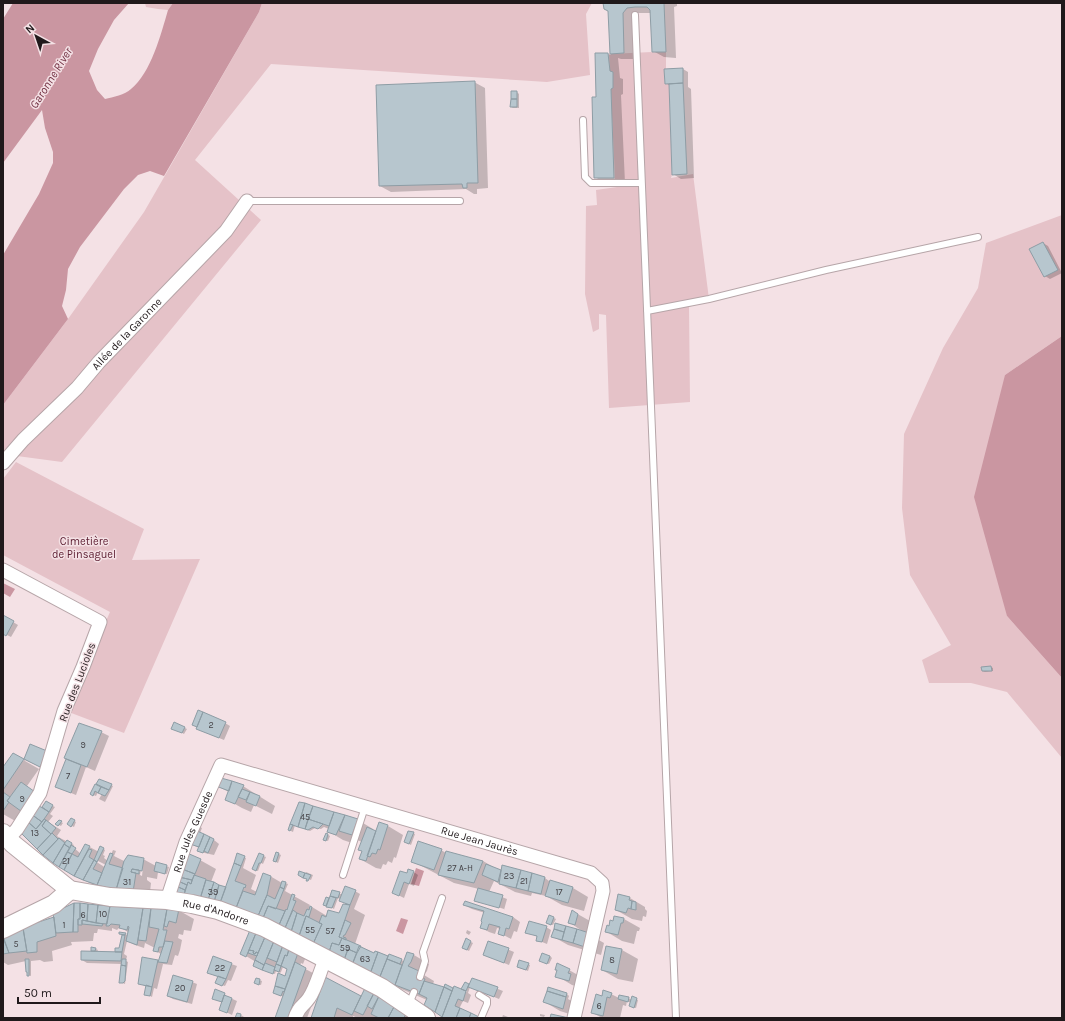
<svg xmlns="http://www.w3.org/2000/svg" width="1065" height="1021" viewBox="0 0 1065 1021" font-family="Karla,sans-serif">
	<rect width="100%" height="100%" fill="#f4e1e5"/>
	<path fill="#e5c2c8" d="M145 3H173L168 10 158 9 146 7Z
		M262 3H592L586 14 590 75 547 82 271 64 195 160 261 220 62 462 17 456 3 471V405L68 319 144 212 259 12Z
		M652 52H666V69H664L665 84H669L672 175 671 178 693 174 709 299 689 307 690 402 609 408 606 315 599 314V329L593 332 585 294 586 206 597 205 596 190 638 184 614 183 615 177 609 54Z
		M1062 215V336L1005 375 1007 616 1062 678V758L1007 692 971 683H929L922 660 951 645 910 575 902 508 904 434 943 348 978 288 986 243Z
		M16 462 144 529 132 560 200 559 124 733 66 711 110 612 3 555V479Z"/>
	<path fill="#ca96a1" d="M13 3H129L114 20 98 49 89 71 97 90 105 99C113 97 125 95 131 89 151 73 161 34 168 10L173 3H262L259 12 164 176 150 171 138 175 124 189 80 247 68 269 66 290 62 306 68 319 3 405V255L39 194 53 163V152L45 128 42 110 3 163V19Z
		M1062 336V678L1007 616 974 497 1005 375Z
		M3 583 15 589 10 597 3 593Z
		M416 868 424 871 419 886 411 884Z
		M401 918 408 920 403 934 396 931Z"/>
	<path fill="#0003" fill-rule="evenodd" d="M604 3H677V6L674 7 676 58 664 57 653 51 651 13H637L633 19 634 59H621L618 58 620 78 623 79V94L621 95 625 183H605L595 177 597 98 596 54H608L611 55 609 10Z
		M683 69 688 72V87L691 89 694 178 681 179 673 174 670 86 666 83Z
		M474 82 485 88 488 188 477 189V194H474L466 189 391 192 380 186Z
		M517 92 519 94V108H513L511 107Z
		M1043 243 1048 246 1062 273 1050 279 1045 276Z
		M3 616 18 625 11 637 3 633Z
		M991 667 993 668V671L985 672 982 671Z
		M175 723 187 729 184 734 173 728Z
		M225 723 230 726 224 740 202 731 198 727Z
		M101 732 109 736 95 771 86 767 76 795 56 787 67 759Z
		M31 745 47 752 45 769 25 760V761L39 769 27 786 37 805 42 809 46 803 55 807 50 814 53 816 48 822 61 830 57 836 60 838 74 845 73 847 81 854 86 845 99 852 101 847 105 850 103 855 105 856 104 858 108 861 113 850 116 851 114 856 126 862 143 859 156 866 157 863 169 867 167 874 158 872 157 879 147 877V880L151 883 149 901 114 894 81 879 65 870 44 854 21 832 17 822 3 814V768L23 760 24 761ZM96 860 106 865V868L95 861ZM143 867 142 876 140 875 141 869Z
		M100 780 113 786 105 802 99 799 102 794 98 792 96 796 91 794Z
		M217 786H243L275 806 272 814 254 805 251 812 242 808 226 799 229 792Z
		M312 807 358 820 373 829V831L376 832 379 824 388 826 403 835 396 858 394 857 392 863 388 861 386 865 383 864 381 869 376 868 360 859 363 851 362 842 355 839 352 843 343 840 328 831 329 829 324 827 321 829 315 828 310 831 295 825 293 832 289 830 291 825Z
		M71 819 76 822 74 827 68 824Z
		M59 821 63 823 61 826 57 824Z
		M198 826 202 828 200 833 214 840 219 844 214 855 200 852 199 848 191 844Z
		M413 833 415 834 411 845 407 843Z
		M327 834 330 836 328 841 325 840Z
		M441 850 446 853 483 861 502 872 545 878 549 881 573 888 588 897 584 911 562 905 546 896 532 893 531 896 515 892 494 881 489 892 507 899 504 910V909L479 901V903L476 900 479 889 454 883 412 861Z
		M277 853 281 855 278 863 274 861Z
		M259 854 266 857 263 864 261 863 258 871 255 870Z
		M244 857 246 858 243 868 256 875 251 889 257 892 270 876 282 883 283 882 288 884 285 891 310 905 309 907H312L327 916 340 914 349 906 338 898 334 909 325 904 327 898 330 899 333 891 343 895 355 891 360 894 354 909 365 915 355 944 375 954 376 952 404 961 407 953 414 955 429 964 427 971 424 975 434 981 433 984 444 989 446 986 454 989V987L466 992 467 991 463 989 466 984 470 985 472 979 503 991 499 999 470 987 468 993 471 995 468 1003 463 1001 459 1009 446 1018 425 1005 427 1000 178 894 200 860 216 869 211 882 226 888Z
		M306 872 313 875 311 880 301 876 305 874Z
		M414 872 418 875 414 886 409 884 404 898 398 895 407 874Z
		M630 898 645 907V909L647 911 646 917 643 916 642 921 632 919 616 910Z
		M464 905 513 917 520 922 517 932 514 931 511 939 500 933 501 929 497 928 495 934 489 932 482 928 485 913 472 909Z
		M110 907 178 910 194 919 191 931 184 930 183 935 179 934 178 938 182 940 180 950 178 956 175 955 172 965 163 964 157 989 154 988 152 997 148 995 147 987 139 983 143 958 159 961 161 954 154 950 155 948 145 943 144 948 135 945 127 941 124 954 127 956 126 961 128 962 125 984 120 982 122 964 87 963 82 960 95 952 92 950 96 949 98 950 97 952 119 953 123 935 120 933 128 935V932L121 928H119L117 930 112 928V931L98 929 97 933H94L93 941 71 942 72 945 52 951 53 961 44 962 40 960 31 961V976L28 975 27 972 26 961 8 965 3 962 4 937 24 930ZM93 919 100 924 92 921Z
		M574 912 590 921V935L604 943 601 955 568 945 552 936 556 924 585 933 569 922Z
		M614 917 624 919 640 928 639 931H637L634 944 622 941 607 932 613 922Z
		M554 918 556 919 553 925 549 924Z
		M546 927 551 930 547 944 537 940 538 937 527 932Z
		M467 930 471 932 469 935 466 933Z
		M250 932 303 957 305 959 303 964 301 963 300 966 322 978 307 1018H276L284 997 276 994 288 970 283 967 281 972 280 973 276 971 275 974 256 966V962L241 953Z
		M471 942 473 943 469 951 463 948Z
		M489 942 514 952 509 965 484 955Z
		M607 947 622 950 638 959 633 982 618 979 602 970Z
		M550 956 552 958 549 964 542 961Z
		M214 958 237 966 231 981 228 980 225 986 218 984 219 977 213 975Z
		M528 964 530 965 528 971 520 968Z
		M569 970 585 979V989L572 985 557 976Z
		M256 979 262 981 261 985 257 984Z
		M326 979 362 998 379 996 413 1018H358L353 1016V1018H312Z
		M192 982 197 984 192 1004 173 999 168 996Z
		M549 989 567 994 569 996 568 999 582 1007 579 1017 560 1011 545 1002Z
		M224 994 226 995V996L237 1001 232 1015 220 1009Z
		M611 994 619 998H628L632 1000 636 999 638 1000 636 1008 633 1007 631 1003 627 1001 626 1006 623 1005 620 1018H602L593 1013 602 997Z
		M540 1014 545 1015 544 1017 540 1016Z
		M241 1015 244 1017 248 1018H236Z
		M503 1015 508 1017 507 1018H502Z"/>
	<path fill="#b7c6ce" stroke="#8e9da5" d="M603 3H664L666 52H652L650 10 647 7H635L627 8 623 13 624 53 610 54 608 11 604 9Z
		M595 53H608L610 71 613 72V88L611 89 614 178H594L592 97H596Z
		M683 68V83L665 84 664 69Z
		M475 81 478 183H467V188H463L462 184 379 186 376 85Z
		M683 83 687 174 672 175 669 84Z
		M511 91H517V99H511Z
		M511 99H517V107H510Z
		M1043 242 1058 270 1044 277 1029 249Z
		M3 615 14 621 6 636 3 634Z
		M991 666 992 671H982L981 667Z
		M198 710 203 712 197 727 192 725Z
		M203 712 226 722 219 738 196 729Z
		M174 722 185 727 182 733 171 729Z
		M79 723 102 731 87 767 64 758Z
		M30 744 47 751 40 767 24 759Z
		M13 753 24 759 3 790V767Z
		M66 759 81 765 71 793 55 787Z
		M221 778 232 781 229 791 216 786Z
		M99 779 112 784 109 790 96 784Z
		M232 781 244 785 235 804 225 800Z
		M21 782 38 794 25 814 7 801Z
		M95 784 101 787 98 793 95 791 93 796 90 794Z
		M101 787 109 790 105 796 98 793Z
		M242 789 250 792 246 800 238 797Z
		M3 792 10 797 7 801 9 802 3 811Z
		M250 792 260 796 256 806 246 802Z
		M46 801 53 805 49 812 42 807Z
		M299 802 305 803 298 827 290 824Z
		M305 803 313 806 305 829 298 827Z
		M36 804 49 812 42 822 31 814Z
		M313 806 334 812 329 826 308 819Z
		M334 812 345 815 336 835 327 832Z
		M31 814 42 822 36 829 28 822Z
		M345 815 358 819 352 835 339 831Z
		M71 818 75 820 71 827 67 824Z
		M44 819 46 820 42 826 51 834 37 849 20 832 28 822 36 829Z
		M308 819 323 824 318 829 313 827 308 830 305 829Z
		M46 820 56 828 51 834 42 826Z
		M59 820 62 821 58 826 55 824Z
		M379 822 388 825 380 850 378 849 376 854 372 853 370 857 367 856Z
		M290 824 293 825 290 831 288 830Z
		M367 827 376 831 366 861 359 859 362 851 358 850Z
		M195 830 204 834 199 847 190 844Z
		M408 831 414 832 409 844 404 842Z
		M52 833 58 839 43 855 37 849Z
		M326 833 328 834 326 841 323 840Z
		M204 834 210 837 203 853 197 851Z
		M210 837 214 839 208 853 204 851Z
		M59 838 65 843 53 863 43 855Z
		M67 840 72 843 70 848 64 844Z
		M418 841 442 849 434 870 411 862Z
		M64 844 70 848 59 867 53 863Z
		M85 844 90 846 74 876 64 870 72 854 78 857Z
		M71 845 76 848 72 854 67 852Z
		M100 846 104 848 97 862 94 860Z
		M89 849 92 850 89 857 94 860 83 880 74 876Z
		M446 851 483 861 474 883 438 875Z
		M67 852 72 854 64 870 59 867Z
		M276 852 279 853 276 862 273 861Z
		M110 853 113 854 109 864 123 868 116 890 97 885Z
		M187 853 201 859 195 874 182 869Z
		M237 853 245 856 241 866 234 863Z
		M259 853 264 855 261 863H259L256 871 252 869Z
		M128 855 144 858 142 871 132 869 131 872 136 873 133 892 116 890 124 861Z
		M94 860 97 862 93 869 102 873 97 885 83 880Z
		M156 862 167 865 165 874 154 871Z
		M234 863 241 866 235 881 246 885 245 888 244 887 236 908 220 903Z
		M486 864 501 870 498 882 482 875Z
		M502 865 521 870 516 888 499 884Z
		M132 869 139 870V874L131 872Z
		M182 869 195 874 192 880 179 877Z
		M408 869 414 871 409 884 404 882 399 896 392 893 400 871 407 873Z
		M521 870 532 873 528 891 516 888Z
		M299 871 305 873 303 878 298 875Z
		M263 873 271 876 267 895 258 916 236 908 243 891 255 895Z
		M305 873 311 875 308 881H306L307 879 303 878Z
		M532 873 545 877 541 894 528 891Z
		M194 875 206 879 200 899 184 895 188 882 191 884Z
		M179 877 192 880 191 884 188 882 187 885 178 881Z
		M206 880 214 882 208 900 200 899Z
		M550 880 573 887 568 903 545 896Z
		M178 881 187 885 185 890 176 886Z
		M282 881 286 882 284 889 280 887Z
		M214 882 219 885 214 902 208 900Z
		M219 885 226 887 220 903 214 902Z
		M176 886 185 890 184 896 175 894Z
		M345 886 356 890 350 905 339 901Z
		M280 887 284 889 276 909 268 906 263 918 258 916 267 895 275 899Z
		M478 888 503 895 499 908 474 901Z
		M332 890 340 892 338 898 330 896Z
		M292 894 295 895 293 900 296 901 285 928 279 925 286 909 287 910Z
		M618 894 630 897 629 900 632 901 631 909 628 908 626 913 615 910Z
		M330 896 336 898 332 908 326 907Z
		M326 897 329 898 326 906 323 905Z
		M465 901 513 917 509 929 506 928 504 936 498 934 500 927 489 924 487 930 480 928 482 922 481 921 484 911 463 905Z
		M632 901 636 902V910L631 909Z
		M74 903H80V919H78V932H73Z
		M74 903 73 932 56 933 53 913Z
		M80 903 88 904 87 921 82 920V925H78V919H80Z
		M88 904 98 905 96 923 87 921Z
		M343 904 350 905 339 937 342 938 339 945 332 943 329 952 313 944 322 924 319 923 322 915 326 917 328 910 339 913Z
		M98 905 110 906 107 924 96 923Z
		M110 906 143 908 137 945 126 941 129 927 128 926 127 930 119 928 120 925 111 924 109 926H106Z
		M268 906 285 911 279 925 263 918Z
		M310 906 312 907 309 917 306 916 299 936 291 932 297 913 304 916 307 909 309 910Z
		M143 908H151L146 941 138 940Z
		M151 908 167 909 163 930H167L163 947H159L158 952 153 951 159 929 149 927Z
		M167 909H179L176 923 169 921 167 927 164 926Z
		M293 910 297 913 291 932 285 928Z
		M572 910 578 914 575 925 568 923Z
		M549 915 554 917 551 925 546 923Z
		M306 916 322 924 313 944 299 936Z
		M614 916 624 918 623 923H621L618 935 605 932 607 925 609 926 610 920 613 921Z
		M54 917 56 936 37 942V952L27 953 23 927Z
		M82 920 103 924 102 926 82 924Z
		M345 920 351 923 345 935H344L343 937 346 938V940L339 937Z
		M529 921 547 926 542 942 536 941 537 936 525 933Z
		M555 923 566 926 564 932 554 929Z
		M566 926 577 929 573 943 562 940Z
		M23 929 27 951 9 953 3 936Z
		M554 929 564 932 562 940 551 937Z
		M577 929 589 933 585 947 573 943Z
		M250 930 256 933 246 957 240 954Z
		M119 932 126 933 125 935 119 934Z
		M256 933 265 937 258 953 256 952 255 954 253 953 254 951 249 950Z
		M122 935H125L122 952H115V948H119Z
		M265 937 274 941 264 965 255 960Z
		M3 938 9 953 3 954Z
		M342 938 361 946 357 953 348 949 344 960 329 952 332 943 339 945Z
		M466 938 471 941 467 950 462 948Z
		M165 941 173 942 167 963 158 962Z
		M274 941 283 945 277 962 267 958Z
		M488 941 509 948 504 963 483 955Z
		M283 945 289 949 287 956 285 955 281 966 276 964Z
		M359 946 374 953 375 951 378 952 370 974 352 965Z
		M606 946 622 949 617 974 601 970Z
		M91 947 96 948 95 951H91Z
		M289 949 298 953 285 989 275 986 278 973 285 976 287 969 281 966 285 955 287 956Z
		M348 949 357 953 352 965 344 960Z
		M249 950 254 951 253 953 255 954 256 952 258 953 257 956 248 953Z
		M81 951 122 952 121 961 81 960Z
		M378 952 388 956 379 979 370 974Z
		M407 952 414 954 411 962 408 966 419 971 417 976 425 979 419 994 395 985Z
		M542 953 550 956 547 964 539 961Z
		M389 954 402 959 400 964 387 959Z
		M213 956 232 963 226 979 207 973Z
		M142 957 158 960 152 987 138 984Z
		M25 959H29V976H27V972H26Z
		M122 959H126V966L121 965Z
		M387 959 402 965 395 985 379 979Z
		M255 960 264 965 262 970 253 966Z
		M519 960 529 963 526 970 517 967Z
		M295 962 306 968 288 1018H275Z
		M265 963 275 967 273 974 262 970Z
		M557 963 570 969 568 973 571 974 569 981 555 977 557 970H555Z
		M276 964 281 966 279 972 274 970Z
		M121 965 126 966 125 981 123 983H119Z
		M173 975 193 981 187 1002 167 996Z
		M218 976 226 979 222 986 215 983Z
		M325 977 361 996 352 1015 337 1008 334 1018H311Z
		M256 978 260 979 259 985 254 983Z
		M472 978 498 987 494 997 468 987Z
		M424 981 444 987 435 1012 424 1005 427 998 419 994Z
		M465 982 469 984 466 991 461 989Z
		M445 984 453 988 452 991 444 987Z
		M146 985 152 987 150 996 144 995Z
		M275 986 285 989 284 992 283 991 281 996 273 993Z
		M454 986 466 991 463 1001 458 999 455 1006 460 1008 456 1018H444L442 1017Z
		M444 987 452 991 442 1017 435 1012Z
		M548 987 567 993 566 997 547 991Z
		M365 988 374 993 363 1015 354 1011Z
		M215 989 225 993 222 1002 212 999Z
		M603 990 612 993 610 998 607 997 603 1016 591 1013 596 994 602 996Z
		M547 991 566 997 563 1009 543 1002Z
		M374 993 379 996 372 1009 367 1006Z
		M224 995 232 998 227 1013 219 1010Z
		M619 995 629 997 628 1002 618 999Z
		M379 996 395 1005 388 1018H379L371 1014Z
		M632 996 637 998 634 1008 629 1006Z
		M395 1005 406 1013 404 1018H388Z
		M460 1008 471 1013 469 1018H456Z
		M237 1013 241 1014 240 1018H235Z
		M471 1013 479 1017V1018H469Z
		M551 1014 569 1018H550Z"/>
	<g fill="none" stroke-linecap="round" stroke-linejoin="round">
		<defs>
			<path id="service" d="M635 15 676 1018
				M583 120 585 177 591 183H641
				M247 201H460
				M647 311 709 299 826 270 978 237
				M343 875 365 807
				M420 977 425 961 423 952 442 898
				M479 995 487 1000V1004L481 1018
				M409 1004 414 992"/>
			<g id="minor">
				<path id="s1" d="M3 463 23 440 77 388 99 362 226 231 247 201"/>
				<path d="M3 570 100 622 83 667 64 711 40 793 17 829 8 839"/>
				<path id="s2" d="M167 900 186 842 221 765 591 873 602 883 603 891 574 1018"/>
				<path d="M295 1018C299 1005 303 1007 309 998 316 988 320 971 325 960"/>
			</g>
			<g id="secondary">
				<path id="s3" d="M3 833 13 844 70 890 110 897 167 900 192 904 218 910 264 927 382 988 426 1018"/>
				<path d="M3 929 54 904 70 890"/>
			</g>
		</defs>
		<use href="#service" stroke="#b6a5a8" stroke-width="8"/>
		<use href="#minor" stroke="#b6a5a8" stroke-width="15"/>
		<use href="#secondary" stroke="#b6a5a8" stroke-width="20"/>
		<use href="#service" stroke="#fff" stroke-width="6"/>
		<use href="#minor" stroke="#fff" stroke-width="13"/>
		<use href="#secondary" stroke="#fff" stroke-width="18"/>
	</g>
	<g text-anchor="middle" stroke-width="3" stroke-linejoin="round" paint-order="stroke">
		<g font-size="9" fill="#464448">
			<text x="211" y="728">2</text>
			<text x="83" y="748">9</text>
			<text x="68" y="779">7</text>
			<text x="22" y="802">9</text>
			<text x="305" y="820">45</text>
			<text x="35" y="836">13</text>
			<text x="66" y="864">21</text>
			<text x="460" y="871">27 A-H</text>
			<text x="509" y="879">23</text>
			<text x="524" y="884">21</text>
			<text x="127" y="885">31</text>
			<text x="213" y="895">39</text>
			<text x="559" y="895">17</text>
			<text x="103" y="917">10</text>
			<text x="83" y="918">6</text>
			<text x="64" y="928">1</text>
			<text x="310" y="933">55</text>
			<text x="330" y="934">57</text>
			<text x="16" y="947">5</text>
			<text x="345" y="951">59</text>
			<text x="365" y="962">63</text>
			<text x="612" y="963">8</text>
			<text x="220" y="971">22</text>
			<text x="180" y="991">20</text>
			<text x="599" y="1009">6</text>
		</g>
		<g font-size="11" fill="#20191b" stroke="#f4e1e5">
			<text dy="4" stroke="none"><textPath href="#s1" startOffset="179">Allée de la Garonne</textPath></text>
			<text transform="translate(77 682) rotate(-69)" y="4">Rue des Lucioles</text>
			<text dy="4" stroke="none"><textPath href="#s2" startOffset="73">Rue Jules Guesde</textPath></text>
			<text dy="4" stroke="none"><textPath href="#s2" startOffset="415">Rue Jean Jaurès</textPath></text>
			<text dy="4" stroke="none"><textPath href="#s3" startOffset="236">Rue d'Andorre</textPath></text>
		</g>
		<g font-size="11" fill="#5a1b2f" stroke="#f4e1e5">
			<text x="84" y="545">Cimetière<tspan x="84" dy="13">de Pinsaguel</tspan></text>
		</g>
		<g font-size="12" font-style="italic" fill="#733244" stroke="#f4e1e5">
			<text transform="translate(51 78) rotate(-58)" y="4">Garonne River</text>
		</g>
	</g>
	<rect width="1065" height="1021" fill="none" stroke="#20191b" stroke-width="8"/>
	<g transform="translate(36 36) rotate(320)" stroke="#f4e1e5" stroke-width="3" paint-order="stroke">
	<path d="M0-3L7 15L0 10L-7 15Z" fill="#20191b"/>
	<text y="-6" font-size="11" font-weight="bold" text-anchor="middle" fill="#20191b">N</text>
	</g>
	<path d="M18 997v6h82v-6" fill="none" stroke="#20191b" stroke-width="2"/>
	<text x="24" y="997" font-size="12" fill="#20191b" stroke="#f4e1e5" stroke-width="3" paint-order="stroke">50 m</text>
</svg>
